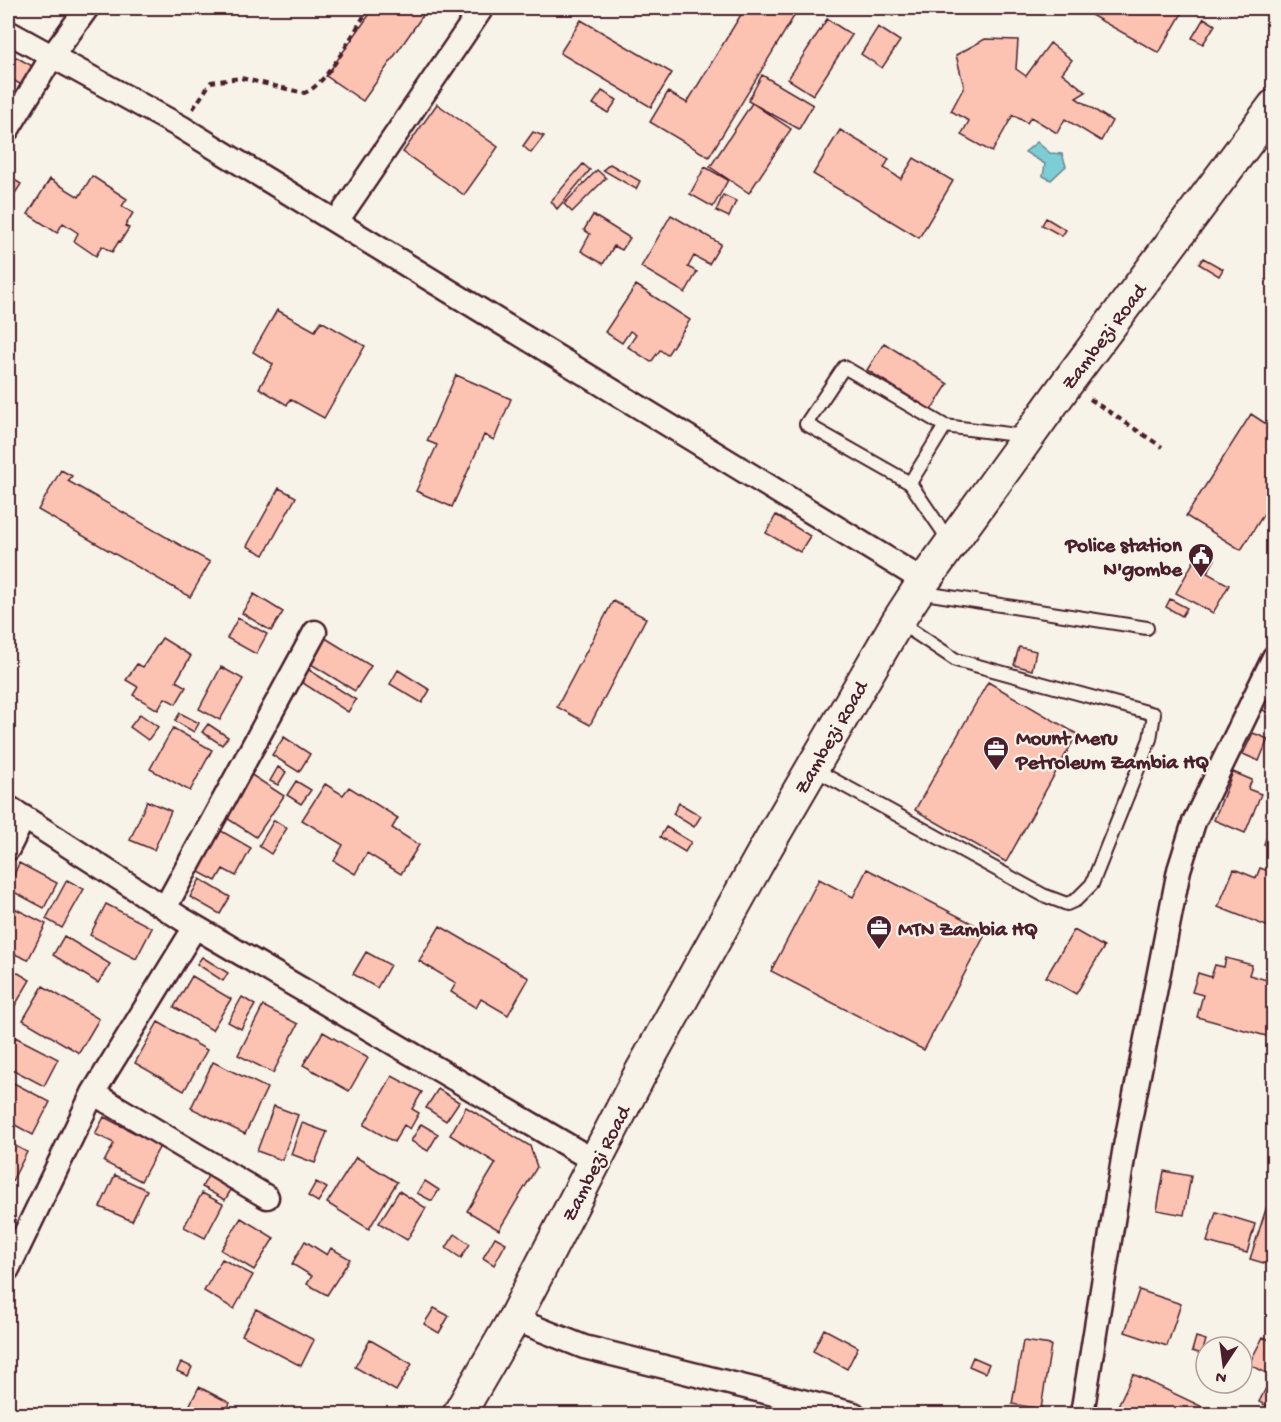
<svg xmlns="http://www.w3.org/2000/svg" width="1281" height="1422" viewBox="0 0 1281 1422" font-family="'Gochi Hand',sans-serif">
	<rect width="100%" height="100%" fill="#f7f3e8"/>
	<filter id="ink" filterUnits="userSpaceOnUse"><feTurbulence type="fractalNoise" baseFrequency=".0167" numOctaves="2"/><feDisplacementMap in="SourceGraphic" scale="12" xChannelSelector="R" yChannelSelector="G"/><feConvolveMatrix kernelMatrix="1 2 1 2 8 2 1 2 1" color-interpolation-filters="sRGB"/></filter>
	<g filter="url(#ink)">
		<path fill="#7dcdd5" stroke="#698791" stroke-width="1.5" d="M1037 142 1050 153 1062 154 1066 166 1051 180 1043 176 1045 164 1025 152Z"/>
		<path fill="#fcc3b3" stroke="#4a1f2b" stroke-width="1.5" d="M374 8H428L363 101 326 76Z
			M745 8H799L709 157 650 122 668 92 687 103Z
			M870 8H897L893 16Z
			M1083 8H1185L1159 53 1082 10Z
			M1204 18 1215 25 1203 44 1192 38Z
			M827 19 852 35 813 95 788 79Z
			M581 20 672 73 651 107 560 53Z
			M878 27 900 41 882 68 861 54Z
			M985 39 1018 40 1016 69 1026 76 1050 43 1072 60 1062 73 1086 92 1076 98 1112 121 1101 141 1065 119 1057 133 1031 117 1027 123 1013 115 992 152 961 135 969 121 951 111 964 87 956 55Z
			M16 57 34 67 23 86 8 77V72Z
			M762 75 813 105 799 129 748 101Z
			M602 91 617 100 608 113 593 104Z
			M752 103 791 129 749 193 710 167Z
			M437 104 498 147 464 195 403 152Z
			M840 130 889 159 884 168 901 179 914 158 953 181 919 238 813 174Z
			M533 132 544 136 531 153 523 146Z
			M583 164 590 170 557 209 551 201Z
			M610 164 640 181 636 189 603 170Z
			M705 167 728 180 713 207 690 194Z
			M597 170 606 178 572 212 564 204Z
			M8 176 21 184 14 195 8 191Z
			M92 176 127 199 122 206 133 213 125 226 129 228 120 242 119 241 112 252 102 246 96 256 74 241 78 233 63 223 57 233 28 214 50 179 79 197Z
			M723 195 736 201 729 217 716 211Z
			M593 215 630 238 622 250 614 246 603 264 581 251 590 234 584 230Z
			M671 215 721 244 709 264 694 256 688 267 697 272 685 293 641 267Z
			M1046 218 1066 230 1062 236 1042 225Z
			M1203 258 1223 269 1219 276 1199 264Z
			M636 285 690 320 667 355 660 350 651 362 628 347 636 335 630 331 622 343 605 332Z
			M277 310 315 331 321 321 365 346 324 418 290 399 287 405 259 388 273 364 253 352Z
			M884 343 948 384 931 410 867 370Z
			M456 375 511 399 494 440 484 435 452 507 416 491 437 445 427 441Z
			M1251 414 1274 429V498L1241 550 1186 516Z
			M61 470 72 476 68 481 210 562 190 597 38 510Z
			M279 488 296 497 264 555 247 546Z
			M776 515 810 536 800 552 766 533Z
			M1200 550 1215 559 1207 573 1229 585 1213 613 1176 593Z
			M254 594 283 612 271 631 242 613Z
			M1170 599 1187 608 1182 616 1166 607Z
			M613 601 646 618 590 725 557 707Z
			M238 618 267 634 256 654 227 638Z
			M322 636 371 666 355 691 306 661Z
			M162 638 191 656 176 681 186 687 176 704 165 698 158 710 133 695 138 687 126 680 137 664 143 667Z
			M1019 647 1036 651 1032 670 1014 665Z
			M303 666 356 700 348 712 295 678Z
			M221 667 243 679 220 720 199 709Z
			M398 670 430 690 422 703 390 684Z
			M988 682 1077 734 1006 862 915 810Z
			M1269 694 1274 697V716L1261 709Z
			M180 713 199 723 194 732 175 721Z
			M140 714 158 727 148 740 130 727Z
			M208 724 228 737 222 745 202 732Z
			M173 728 212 750 190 791 150 769Z
			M1253 733 1268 739 1259 761 1243 754Z
			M284 737 310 754 299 772 272 755Z
			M278 767 286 772 278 785 270 781Z
			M247 772 284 796 256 837 219 813Z
			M1233 772 1252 780 1248 789 1261 794 1245 833 1214 820Z
			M296 781 311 790 301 804 287 795Z
			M325 784 343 795 349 787 398 818 392 828 419 845 401 874 367 853 355 874 334 861 343 845 302 820Z
			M147 801 171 811 154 850 130 840Z
			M679 803 701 816 694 827 673 814Z
			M1274 818V848L1264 844Z
			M274 820 287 828 271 854 259 846Z
			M666 827 691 842 685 852 660 837Z
			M216 828 251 848 236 876 223 869 216 881 193 869Z
			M19 863 57 883 44 908 8 889Z
			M1260 868 1274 873V929L1218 907 1234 869 1256 878Z
			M867 869 987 931 924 1050 771 971 819 879 853 897Z
			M200 879 230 897 220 914 190 897Z
			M67 880 84 889 62 928 46 919Z
			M106 904 152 928 136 959 90 935Z
			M8 905 46 924 28 960 8 951Z
			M440 926 529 978 508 1015 481 999 476 1008 451 992 456 983 419 961Z
			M1074 930 1104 947 1076 994 1046 977Z
			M64 936 110 964 98 983 53 955Z
			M366 952 390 965 377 988 353 974Z
			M202 957 228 973 223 981 197 964Z
			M1226 958 1252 965 1249 975 1274 982V1023L1270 1037 1197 1017 1203 995 1192 992 1198 973 1211 977 1215 965 1224 967Z
			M8 967 30 980 13 1009 8 1006Z
			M192 976 231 999 212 1030 174 1007Z
			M43 986 99 1019 79 1053 23 1020Z
			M242 997 255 1005 241 1029 228 1022Z
			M263 1006 298 1024 273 1073 238 1055Z
			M158 1022 207 1050 184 1091 135 1063Z
			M323 1032 368 1058 349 1091 303 1065Z
			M15 1037 58 1059 44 1086 8 1067V1052Z
			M213 1062 267 1088 245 1134 191 1108Z
			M392 1076 422 1092 412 1109 419 1113 410 1129 404 1125 394 1142 364 1125Z
			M8 1080 50 1102 33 1135 8 1121Z
			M438 1089 459 1102 446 1121 426 1108Z
			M274 1106 298 1115 282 1160 257 1151Z
			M466 1107 530 1146 537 1167 499 1230 467 1211 496 1163 450 1135Z
			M104 1117 160 1146 141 1181 104 1162 114 1143 95 1134Z
			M302 1123 327 1132 315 1163 291 1154Z
			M421 1124 438 1134 428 1151 411 1141Z
			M8 1142 27 1152 12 1181 8 1179Z
			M356 1157 397 1182 369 1229 327 1203Z
			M1164 1171 1191 1176 1184 1215 1157 1210Z
			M210 1172 234 1185 225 1200 202 1187Z
			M115 1175 147 1190 132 1221 100 1207Z
			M425 1181 439 1190 432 1201 417 1193Z
			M316 1182 327 1188 318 1202 308 1196Z
			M1274 1184V1266L1250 1259Z
			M399 1191 426 1208 407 1240 379 1223Z
			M202 1193 223 1204 205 1238 184 1227Z
			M1216 1212 1255 1224 1247 1253 1207 1242Z
			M241 1218 274 1238 254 1270 221 1250Z
			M455 1234 470 1244 461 1258 446 1248Z
			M495 1237 506 1243 494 1265 483 1258Z
			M305 1241 327 1255 331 1248 350 1259 327 1295 307 1284 312 1276 292 1264Z
			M222 1259 253 1275 234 1309 204 1291Z
			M1139 1290 1181 1304 1167 1346 1125 1332Z
			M434 1308 449 1316 439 1333 424 1324Z
			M256 1309 314 1340 301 1366 242 1335Z
			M824 1329 858 1347 847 1369 813 1351Z
			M1196 1337 1206 1340 1202 1354 1192 1351Z
			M1263 1337 1274 1342V1409L1259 1402 1272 1376 1249 1364Z
			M370 1340 412 1364 396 1391 355 1367Z
			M1023 1341 1051 1345 1041 1409 1012 1404Z
			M973 1357 989 1364 985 1373 969 1366Z
			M181 1362 192 1367 188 1376 177 1371Z
			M1133 1374 1209 1410 1207 1414H1114Z
			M199 1387 230 1403 226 1411 232 1414H185Z"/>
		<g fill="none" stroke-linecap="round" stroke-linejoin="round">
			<defs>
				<path id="service" d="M910 483 945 426
					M950 542 910 483 806 424 844 367 945 426 1024 436
					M918 592 1147 628
					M812 768 1043 895 1067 904 1076 900 1092 884 1150 739 1154 714 956 660 899 622"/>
				<path id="minor" d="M8 32 181 127 924 581
					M8 129 53 55 87 8
					M337 221 482 8
					M8 807 182 919 596 1162
					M8 849 24 817
					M165 908 315 632
					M93 1093 267 1197
					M8 1269 93 1093 195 927
					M514 1319 584 1347 854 1414
					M1082 1414 1125 1146 1179 870 1194 822 1274 657"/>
				<path id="secondary" d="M459 1414 514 1319 639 1076 767 846 898 621 924 581 1067 383 1274 106"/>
			</defs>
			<use href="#service" stroke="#4a1f2b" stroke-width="16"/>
			<use href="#minor" stroke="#4a1f2b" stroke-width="27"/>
			<use href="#secondary" stroke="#4a1f2b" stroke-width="36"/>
			<path stroke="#4a1f2b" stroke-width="4" stroke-dasharray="6 4.5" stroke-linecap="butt" d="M193 109 211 82 241 78 304 93C327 86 355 29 369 8
				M1090 399 1162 447"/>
			<use href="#service" stroke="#f7f3e8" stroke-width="12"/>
			<use href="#minor" stroke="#f7f3e8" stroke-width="22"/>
			<use href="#secondary" stroke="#f7f3e8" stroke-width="32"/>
		</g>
	</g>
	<defs>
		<symbol id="civic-pin" viewBox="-11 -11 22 30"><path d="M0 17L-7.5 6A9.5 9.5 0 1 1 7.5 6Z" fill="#4a1f2b" stroke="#f7f3e8"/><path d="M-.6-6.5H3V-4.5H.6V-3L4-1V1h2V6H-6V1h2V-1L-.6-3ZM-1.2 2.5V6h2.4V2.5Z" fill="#fff"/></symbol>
		<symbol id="office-pin" viewBox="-11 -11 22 30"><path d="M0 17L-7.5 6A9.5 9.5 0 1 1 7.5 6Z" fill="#4a1f2b" stroke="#f7f3e8"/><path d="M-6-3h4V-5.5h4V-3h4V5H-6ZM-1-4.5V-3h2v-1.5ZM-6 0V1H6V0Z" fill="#fff"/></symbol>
	</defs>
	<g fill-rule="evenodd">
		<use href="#civic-pin" x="1186" y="541" width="30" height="40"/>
		<use href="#office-pin" x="981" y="734" width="30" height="40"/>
		<use href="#office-pin" x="864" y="913" width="30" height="40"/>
	</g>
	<g text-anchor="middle" stroke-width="4.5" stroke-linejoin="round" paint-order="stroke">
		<g font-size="21" fill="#4a1f2b" stroke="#f7f3e8">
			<text transform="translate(1103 336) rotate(-53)" y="7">Zambezi Road</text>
			<text transform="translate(830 737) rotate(-60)" y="7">Zambezi Road</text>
			<text transform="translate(595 1163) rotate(-63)" y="7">Zambezi Road</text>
		</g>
		<g font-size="21" font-weight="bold" fill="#4a1f2b" stroke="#f7f3e8" text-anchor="start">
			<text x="1182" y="551" text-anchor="end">Police station<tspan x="1182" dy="24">N'gombe</tspan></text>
			<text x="1016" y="744">Mount Meru<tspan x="1016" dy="24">Petroleum Zambia HQ</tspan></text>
			<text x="898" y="935">MTN Zambia HQ</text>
		</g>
	</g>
	<rect width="1281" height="1422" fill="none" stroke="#f7f3e8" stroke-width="30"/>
	<rect x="15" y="15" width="1251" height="1392" fill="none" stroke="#4a1f2b" stroke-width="2" filter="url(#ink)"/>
	<g transform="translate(1224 1365) rotate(193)"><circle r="28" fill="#f7f3e8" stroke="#b29e9c" stroke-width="1.5"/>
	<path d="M0-4.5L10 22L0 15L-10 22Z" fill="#4a1f2b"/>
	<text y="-9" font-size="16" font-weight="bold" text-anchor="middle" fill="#4a1f2b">N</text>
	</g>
</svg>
